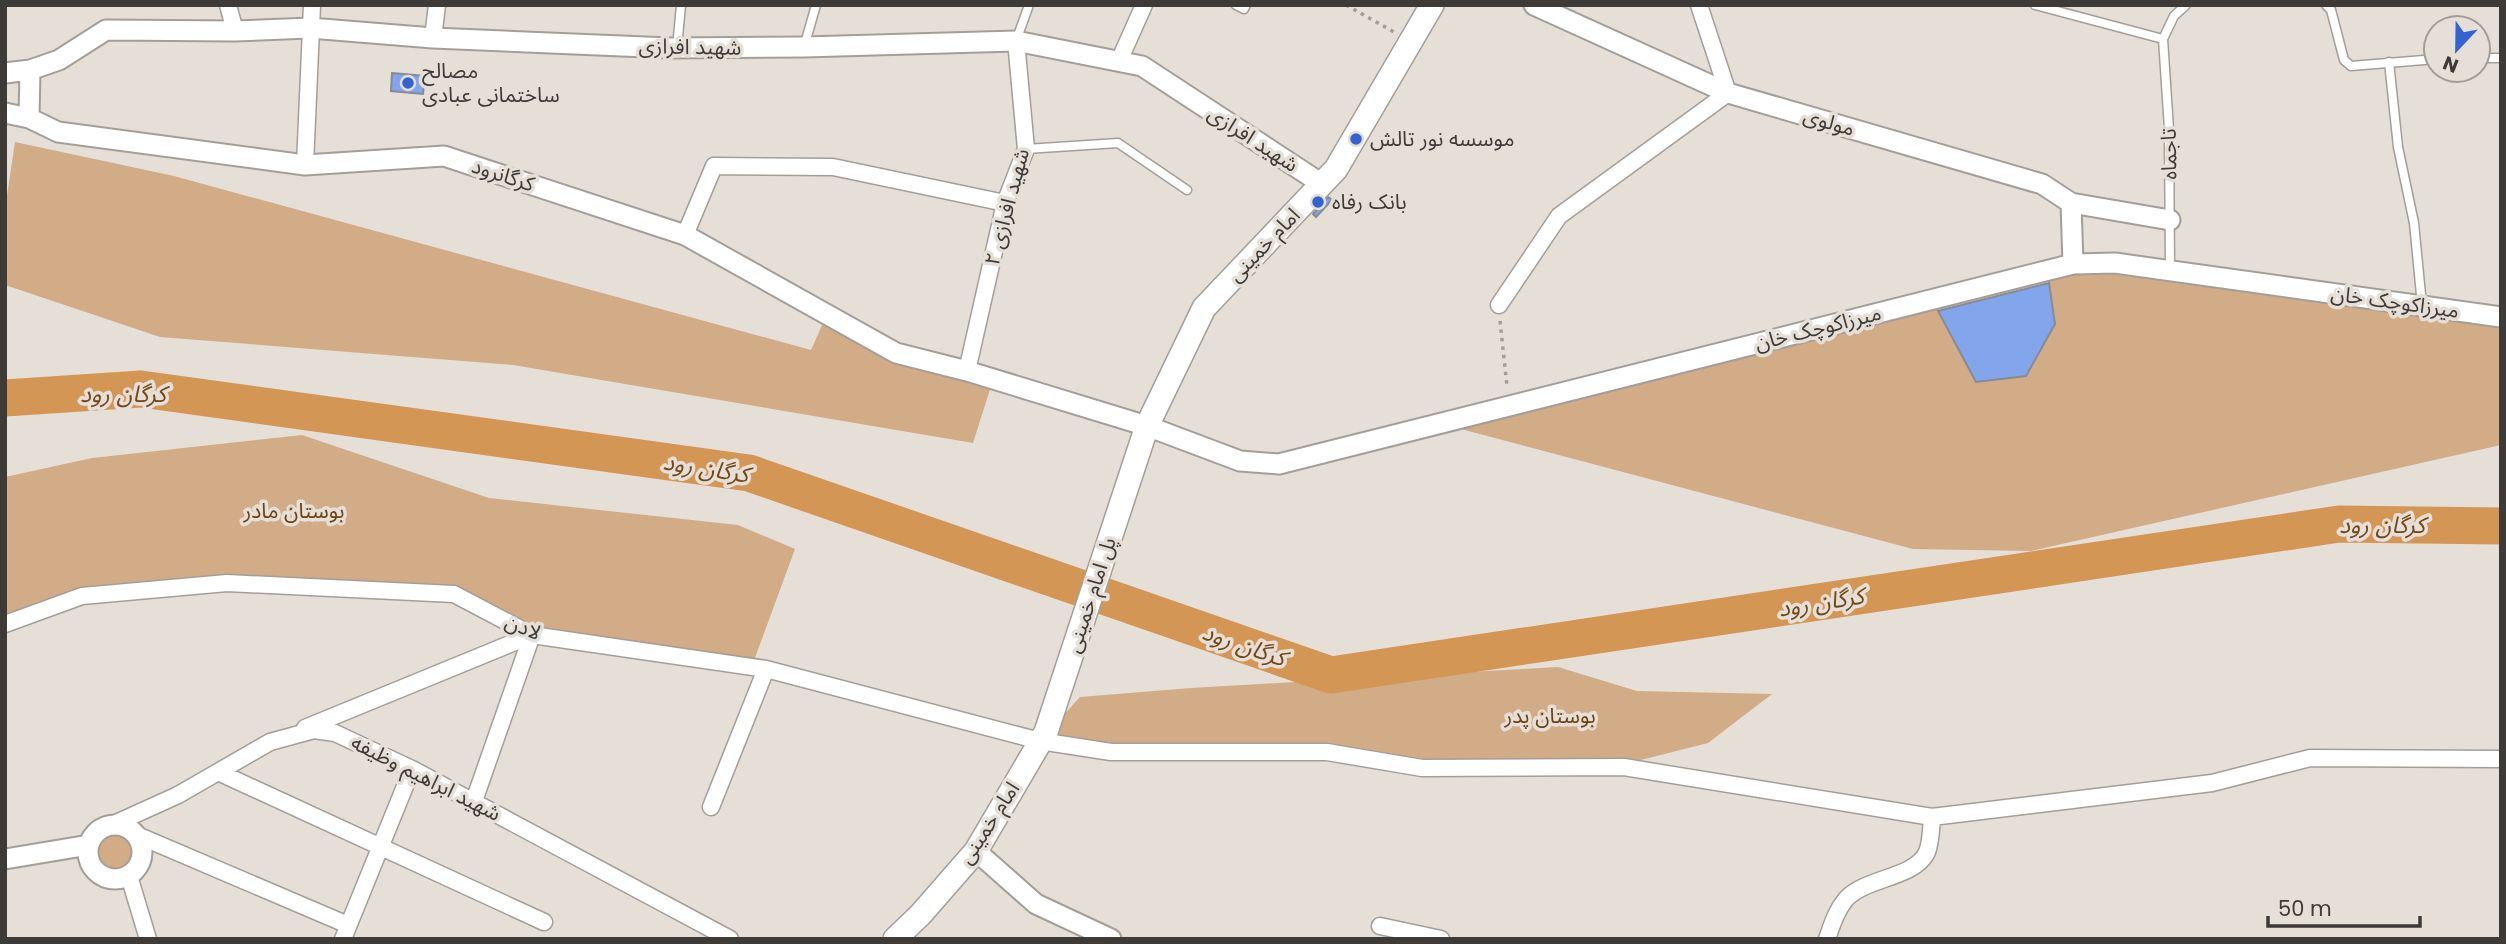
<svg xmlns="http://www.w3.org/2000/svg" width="2506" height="944" viewBox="0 0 2506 944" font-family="Poppins,'Noto Sans Arabic',sans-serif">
	<rect width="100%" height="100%" fill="#e6dfd8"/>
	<path fill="#d2ac86" d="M15 142 174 176 811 350 827 314 992 383 973 443 513 365 160 337 5 285V209Z
		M2073 264 2501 318V445L2031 551 1913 549 1442 424 1932 299 1976 381 2026 376 2055 324 2047 271Z
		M302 435 489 498 738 525 795 549 752 666 532 634 454 594 227 582 82 595 5 623V477L92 458Z
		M1558 667 1637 691 1772 694 1708 743 1625 764 1422 767 1327 752H1111L1040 741 1080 697 1191 688Z
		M89 852a26 26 0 1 1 52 0a26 26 0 1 1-52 0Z"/>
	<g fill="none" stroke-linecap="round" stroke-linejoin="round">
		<path stroke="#d49655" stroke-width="37" d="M5 398 141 389 749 473 1331 675 2339 524 2501 526"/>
	</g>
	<path fill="#83a5ec" stroke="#878b93" stroke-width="2" d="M392 73 425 76 423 94 391 91Z
		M1328 197 1332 200 1316 217 1313 214Z
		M2049 283 2055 324 2026 376 1976 382 1938 311Z"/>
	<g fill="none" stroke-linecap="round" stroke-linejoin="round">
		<defs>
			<path id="service" d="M1236 5 1244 9 1246 5
				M2035 5 2163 39
				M2326 5 2331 10 2344 60 2351 66 2436 59
				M1016 41 1029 5
				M804 47 816 5
				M677 48 681 5
				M2478 58H2501
				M2389 62 2398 147 2414 223 2422 305
				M1026 149 1118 143 1187 190
				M2170 270 2169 129 2163 39 2174 16 2186 5"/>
			<path id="minor" d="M228 5 235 31
				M433 38 437 5
				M1119 61 1144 5
				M305 165 312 5
				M685 235 714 166 833 167 1005 203
				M1499 305 1559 216 1728 93 1699 5
				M967 371 1005 203 1026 149 1016 41
				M5 624 82 596 227 583 454 594 532 635 766 669 1040 741 1111 752H1327L1422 768 1624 767 1932 817 2212 783 2310 758 2501 759
				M305 728 532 635
				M218 772 544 922
				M474 801 532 635
				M711 807 766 669
				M114 824 178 795 270 742 314 730 335 733 412 769 730 939
				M137 835 348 925
				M129 876 148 939
				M1380 926 1441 939
				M343 939 412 769
				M1827 939C1832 925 1836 911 1846 899 1865 878 1913 878 1926 854 1931 845 1931 828 1932 817"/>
			<path id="tertiary" d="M1534 5 1728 93 2042 184 2071 203 2073 264
				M5 73 30 70 59 60 106 30 235 31 310 28 433 38 670 48 804 47 1016 41 1142 66 1322 184
				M5 113 29 118 58 132 305 165 444 156 685 235 896 353 967 371 1147 426 1240 461 1279 464 2073 264 2115 263 2501 317
				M29 118 30 70
				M2071 203 2170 220
				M88 852a27 27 0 1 1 54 0a27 27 0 1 1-54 0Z
				M976 851 1036 904 1111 939
				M5 859 89 845"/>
			<path id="secondary" d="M895 939 921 914 976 851 1046 732 1147 426 1204 308 1336 169 1432 5"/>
		</defs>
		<use href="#service" stroke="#a59e98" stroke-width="11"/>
		<use href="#minor" stroke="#a59e98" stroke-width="19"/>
		<use href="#tertiary" stroke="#a59e98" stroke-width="23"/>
		<use href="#secondary" stroke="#a59e98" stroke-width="26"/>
		<path stroke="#a39e99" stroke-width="3.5" stroke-dasharray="3.5 5" stroke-linecap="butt" d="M1346 5 1394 32
			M1500 321 1507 386"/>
		<use href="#service" stroke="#fff" stroke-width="8"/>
		<use href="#minor" stroke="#fff" stroke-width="16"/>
		<use href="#tertiary" stroke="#fff" stroke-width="19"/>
		<use href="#secondary" stroke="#fff" stroke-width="23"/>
	</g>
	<g fill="#3362d1" stroke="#e6dfd8" stroke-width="2.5">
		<circle cx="408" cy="83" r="7"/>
		<circle cx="1356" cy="139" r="7"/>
		<circle cx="1318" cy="202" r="7"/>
	</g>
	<g text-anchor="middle" stroke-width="7" stroke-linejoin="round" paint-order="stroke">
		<g font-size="21" fill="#3d3a37" stroke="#e6dfd8">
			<text transform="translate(690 47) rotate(1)" y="7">شهید افرازی</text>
			<text transform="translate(1829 122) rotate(16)" y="7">مولوی</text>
			<text transform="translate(1253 139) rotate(33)" y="7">شهید افرازی</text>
			<text transform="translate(2169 154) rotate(-91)" y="7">تاجماه</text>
			<text transform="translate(503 175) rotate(18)" y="7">کرگانرود</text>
			<text transform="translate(1007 207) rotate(-75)" y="7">شهید افرازی ۲</text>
			<text transform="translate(1264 245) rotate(-46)" y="7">امام خمینی</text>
			<text transform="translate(2395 302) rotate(8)" y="7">میرزاکوچک خان</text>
			<text transform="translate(1818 328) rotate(-14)" y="7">میرزاکوچک خان</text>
			<text transform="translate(1091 595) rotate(-72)" y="7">پل امام خمینی</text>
			<text transform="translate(523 627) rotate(22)" y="7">لادن</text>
			<text transform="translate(426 778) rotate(27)" y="7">شهید ابراهیم وظیفه</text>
			<text transform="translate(989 823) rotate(-57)" y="7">امام خمینی</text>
		</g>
		<g font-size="21" fill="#3d3a37" stroke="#e6dfd8" text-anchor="start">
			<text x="422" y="78">مصالح<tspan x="422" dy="24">ساختمانی عبادی</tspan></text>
			<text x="1370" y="146">موسسه نور تالش</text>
			<text x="1332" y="209">بانک رفاه</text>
		</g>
		<g font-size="21" fill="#6a410f" stroke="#e6dfd8">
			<text x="294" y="518">بوستان مادر</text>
			<text x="1550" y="723">بوستان پدر</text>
		</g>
		<g font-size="23" font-style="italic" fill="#724818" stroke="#e6dfd8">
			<text x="123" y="402">کرگان رود</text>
			<text transform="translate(706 468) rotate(9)" y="8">کرگان رود</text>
			<text x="2382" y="533">کرگان رود</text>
			<text transform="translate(1821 602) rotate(-9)" y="8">کرگان رود</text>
			<text transform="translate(1244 645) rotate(19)" y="8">کرگان رود</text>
		</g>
	</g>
	<rect width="2506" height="944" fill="none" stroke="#3d3a37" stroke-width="14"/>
	<g transform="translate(2457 49) rotate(202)"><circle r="33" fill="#e6dfd8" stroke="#a29d98" stroke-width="2"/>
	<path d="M0-5L12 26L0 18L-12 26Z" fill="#3362d1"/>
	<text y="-10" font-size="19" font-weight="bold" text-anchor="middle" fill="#3d3a37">N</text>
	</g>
	<path d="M2268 916v10h152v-10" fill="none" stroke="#3d3a37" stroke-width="3.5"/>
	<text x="2278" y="916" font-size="21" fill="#3d3a37" stroke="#e6dfd8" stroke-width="5" paint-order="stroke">50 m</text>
</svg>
